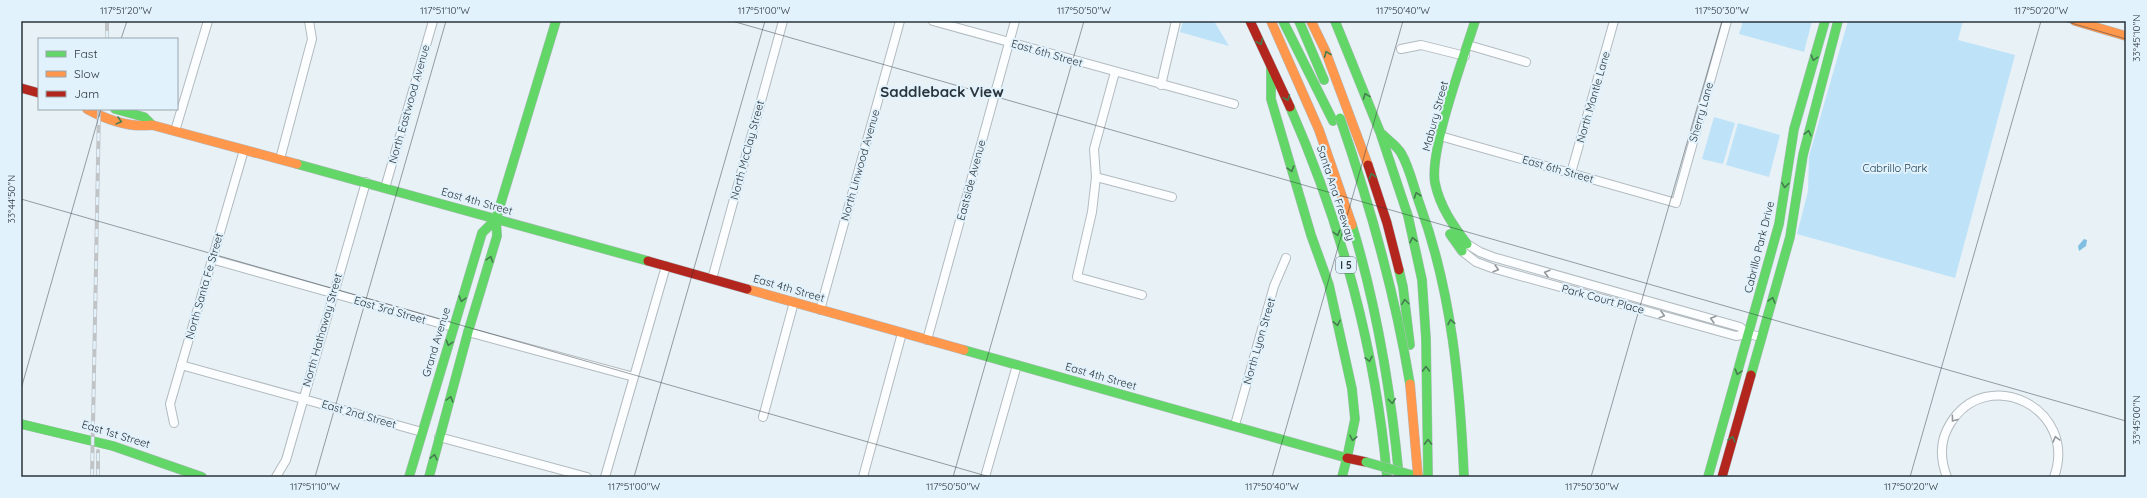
<svg xmlns="http://www.w3.org/2000/svg" width="2147" height="498" viewBox="0 0 2147 498" font-family="Quicksand,sans-serif">
	<rect width="100%" height="100%" fill="#e8f1f6"/>
	<path fill="#bee3f8" d="M1183 21H1214L1229 46 1180 32Z
		M1743 21H1812L1804 52 1739 34Z
		M1848 21H1963L1958 40 2015 55 1955 278 1797 234 1808 191 1809 156Z
		M1714 117 1735 123 1723 164 1702 159Z
		M1738 123 1780 135 1769 177 1726 165Z"/>
	<path fill="#80bfe2" d="M2084 239 2087 240 2086 246 2079 251 2078 246Z"/>
	<g fill="none" stroke-linecap="round" stroke-linejoin="round">
		<defs>
			<path id="street" d="M933 21 1234 104
				M1468 45 1526 62
				M1401 49 1421 45 1465 56
				M1115 72 1094 149 1096 177 1092 212 1077 277 1142 295
				M1161 85 1176 21
				M175 131 208 21
				M1440 136 1676 203 1727 21
				M280 159 312 39 309 21
				M1571 173 1614 21
				M1096 177 1172 197
				M385 188 433 21
				M1467 244 1480 252 1493 257 1740 327 1748 334
				M1462 251 1476 262 1492 268 1736 336 1748 334 1761 337
				M211 259 453 327
				M712 279 783 21
				M820 310 900 21
				M468 332 634 377
				M927 340 1015 21
				M181 365 422 432
				M763 417 794 302
				M174 423 170 404 244 150
				M1235 425 1274 286 1286 258
				M439 437 587 477
				M276 477 286 460 366 182
				M605 477 666 266
				M863 477 902 333
				M985 477 1017 365
				M1947 477C1940 459 1940 440 1950 424 1987 363 2079 409 2054 477"/>
			<path id="fast" d="M1283 21 1333 121
				M1299 21 1324 80
				M1335 21 1380 132 1408 216 1422 280 1426 339 1428 477
				M1271 67V99L1311 235 1329 285 1352 389 1355 419 1347 458
				M1290 107C1341 223 1376 351 1387 477
				M115 109 144 117 152 125
				M1382 134C1388 140 1397 146 1401 153 1410 168 1414 189 1420 205 1452 293 1460 384 1464 477
				M297 164 648 261
				M1352 225C1377 307 1391 391 1399 477
				M1450 234 1462 251
				M1467 244C1453 225 1440 207 1435 183 1429 150 1464 57 1475 21
				M1399 270 1403 287 1410 345
				M964 350 1347 458 1342 477
				M1751 375 1790 237 1803 155 1838 21
				M21 424 113 446 202 477
				M409 477 482 233 496 219
				M429 477 468 332 497 236 496 219 556 21
				M1708 477 1779 224 1794 129 1825 21"/>
			<path id="slow" d="M1271 21 1319 130 1352 225
				M1311 21 1325 50 1368 165
				M2075 21 2126 36
				M87 109C107 120 129 128 152 125L297 164
				M747 289 964 350"/>
			<path id="jam" d="M1250 21 1290 107
				M21 88 39 93
				M1368 165 1387 223 1399 270
				M648 261 747 289
				M1347 458 1366 462
				M1722 477 1751 375"/>
		</defs>
		<use href="#street" stroke="#b2bbc0" stroke-width="10"/>
		<use href="#fast" stroke="#b2bbc0" stroke-width="10"/>
		<use href="#slow" stroke="#b2bbc0" stroke-width="10"/>
		<use href="#jam" stroke="#b2bbc0" stroke-width="10"/>
		<use href="#street" stroke="#fcfdfe" stroke-width="8"/>
		<use href="#fast" stroke="#63d668" stroke-width="9"/>
		<use href="#slow" stroke="#ff974d" stroke-width="9"/>
		<use href="#jam" stroke="#b3261e" stroke-width="9"/>
		<defs>
			<path id="rail" d="M107 39V21
				M92 477 99 109
				M98 477V451"/>
		</defs>
		<use href="#rail" stroke="#c1c4c6" stroke-width="4"/>
		<use href="#rail" stroke="#e2f2fc" stroke-width="2.5" stroke-dasharray="8" stroke-linecap="butt"/>
		<defs>
			<path id="fast-bridge" d="M1340 118C1370 205 1395 293 1410 384
				M1366 462 1419 477"/>
			<path id="slow-bridge" d="M1410 384 1418 477"/>
		</defs>
		<use href="#fast-bridge" stroke="#b2bbc0" stroke-width="10" stroke-linecap="butt"/>
		<use href="#slow-bridge" stroke="#b2bbc0" stroke-width="10" stroke-linecap="butt"/>
		<use href="#fast-bridge" stroke="#63d668" stroke-width="9"/>
		<use href="#slow-bridge" stroke="#ff974d" stroke-width="9"/>
	</g>
	<defs><path id="oneway-chevron" d="M-2-3.5L2.5 0L-2 3.5" fill="none" stroke-width="1.6" stroke-linecap="round" stroke-linejoin="round"/></defs>
	<g stroke="#447d4f">
		<use href="#oneway-chevron" transform="translate(1260 42) rotate(63)"/>
		<use href="#oneway-chevron" transform="translate(1327 54) rotate(-112)"/>
		<use href="#oneway-chevron" transform="translate(1814 58) rotate(106)"/>
		<use href="#oneway-chevron" transform="translate(1366 96) rotate(-111)"/>
		<use href="#oneway-chevron" transform="translate(1287 98) rotate(66)"/>
		<use href="#oneway-chevron" transform="translate(119 121) rotate(15)"/>
		<use href="#oneway-chevron" transform="translate(1808 133) rotate(-76)"/>
		<use href="#oneway-chevron" transform="translate(1291 169) rotate(73)"/>
		<use href="#oneway-chevron" transform="translate(1372 176) rotate(-108)"/>
		<use href="#oneway-chevron" transform="translate(1785 185) rotate(97)"/>
		<use href="#oneway-chevron" transform="translate(1417 195) rotate(-109)"/>
		<use href="#oneway-chevron" transform="translate(1337 233) rotate(74)"/>
		<use href="#oneway-chevron" transform="translate(1413 240) rotate(-102)"/>
		<use href="#oneway-chevron" transform="translate(490 259) rotate(-73)"/>
		<use href="#oneway-chevron" transform="translate(462 299) rotate(106)"/>
		<use href="#oneway-chevron" transform="translate(1772 300) rotate(-74)"/>
		<use href="#oneway-chevron" transform="translate(1405 302) rotate(-97)"/>
		<use href="#oneway-chevron" transform="translate(1451 322) rotate(-101)"/>
		<use href="#oneway-chevron" transform="translate(1337 323) rotate(78)"/>
		<use href="#oneway-chevron" transform="translate(449 343) rotate(107)"/>
		<use href="#oneway-chevron" transform="translate(1369 359) rotate(78)"/>
		<use href="#oneway-chevron" transform="translate(1426 369) rotate(-91)"/>
		<use href="#oneway-chevron" transform="translate(1738 372) rotate(106)"/>
		<use href="#oneway-chevron" transform="translate(450 399) rotate(-75)"/>
		<use href="#oneway-chevron" transform="translate(1392 401) rotate(84)"/>
		<use href="#oneway-chevron" transform="translate(1353 438) rotate(102)"/>
		<use href="#oneway-chevron" transform="translate(1732 439) rotate(-74)"/>
		<use href="#oneway-chevron" transform="translate(1428 442) rotate(-91)"/>
		<use href="#oneway-chevron" transform="translate(434 457) rotate(-76)"/>
	</g>
	<g stroke="#93989c">
		<use href="#oneway-chevron" transform="translate(1496 269) rotate(16)"/>
		<use href="#oneway-chevron" transform="translate(1547 273) rotate(-164)"/>
		<use href="#oneway-chevron" transform="translate(1662 315) rotate(15)"/>
		<use href="#oneway-chevron" transform="translate(1713 319) rotate(-164)"/>
		<use href="#oneway-chevron" transform="translate(1954 419) rotate(127)"/>
		<use href="#oneway-chevron" transform="translate(2056 439) rotate(-105)"/>
	</g>
	<path fill="none" stroke="#2a343a" stroke-width="1" stroke-opacity="0.45" d="M732 21 2126 421M2064 21 2126 39M121 39 127 21M21 199 990 477M21 389 101 109M315 477 446 21M634 477 765 21M953 477 1084 21M1272 477 1403 21M1591 477 1722 21M1910 477 2041 21"/>
	<g text-anchor="middle" stroke-width="4" stroke-linejoin="round" paint-order="stroke">
		<rect fill="#e2f2fc" stroke="#616d74" stroke-width="1" x="1336" y="257" width="20" height="16" rx="3"/>
		<g font-size="10" font-weight="bold" fill="#2a343a">
			<text x="1346" y="269">I 5</text>
		</g>
		<g font-size="11" fill="#2a343a" stroke="#e2f2fc">
			<text transform="translate(1047 53) rotate(16)" y="4">East 6th Street</text>
			<text transform="translate(1593 97) rotate(-74)" y="4">North Mantle Lane</text>
			<text transform="translate(409 104) rotate(-74)" y="4">North Eastwood Avenue</text>
			<text transform="translate(1701 112) rotate(-74)" y="4">Sherry Lane</text>
			<text transform="translate(1435 116) rotate(-75)" y="4">Mabury Street</text>
			<text transform="translate(747 150) rotate(-75)" y="4">North McClay Street</text>
			<text transform="translate(860 165) rotate(-74)" y="4">North Linwood Avenue</text>
			<text transform="translate(1558 169) rotate(16)" y="4">East 6th Street</text>
			<text transform="translate(971 180) rotate(-75)" y="4">Eastside Avenue</text>
			<text transform="translate(1336 193) rotate(72)" y="4">Santa Ana Freeway</text>
			<text transform="translate(477 201) rotate(16)" y="4">East 4th Street</text>
			<text transform="translate(1759 247) rotate(-76)" y="4">Cabrillo Park Drive</text>
			<text transform="translate(204 286) rotate(-74)" y="4">North Santa Fe Street</text>
			<text transform="translate(789 288) rotate(16)" y="4">East 4th Street</text>
			<text transform="translate(1603 299) rotate(15)" y="4">Park Court Place</text>
			<text transform="translate(390 310) rotate(16)" y="4">East 3rd Street</text>
			<text transform="translate(322 330) rotate(-74)" y="4">North Hathaway Street</text>
			<text transform="translate(1259 341) rotate(-74)" y="4">North Lyon Street</text>
			<text transform="translate(436 342) rotate(-73)" y="4">Grand Avenue</text>
			<text transform="translate(1101 376) rotate(16)" y="4">East 4th Street</text>
			<text transform="translate(359 414) rotate(16)" y="4">East 2nd Street</text>
			<text transform="translate(116 434) rotate(17)" y="4">East 1st Street</text>
		</g>
		<g font-size="11" fill="#143a4d" stroke="#e2f2fc">
			<text x="1895" y="172">Cabrillo Park</text>
		</g>
		<g font-size="15" font-weight="bold" fill="#2a343a" stroke="#e2f2fc">
			<text x="942" y="97">Saddleback View</text>
		</g>
	</g>
	<rect width="2147" height="498" fill="none" stroke="#e2f2fc" stroke-width="44"/>
	<rect x="38" y="38" width="140" height="72" fill="#e2f2fc" stroke="#98a6ae"/>
	<rect x="46" y="51" width="20" height="6" fill="#63d668" stroke="#98a6ae"/>
	<text x="74" y="58" font-size="12" fill="#2a343a">Fast</text>
	<rect x="46" y="71" width="20" height="6" fill="#ff974d" stroke="#98a6ae"/>
	<text x="74" y="78" font-size="12" fill="#2a343a">Slow</text>
	<rect x="46" y="91" width="20" height="6" fill="#b3261e" stroke="#98a6ae"/>
	<text x="74" y="98" font-size="12" fill="#2a343a">Jam</text>
	<rect x="22" y="22" width="2103" height="454" fill="none" stroke="#2a343a" stroke-width="1.5"/>
	<g font-size="10" text-anchor="middle" fill="#2a343a">
		<text x="126" y="14">117°51'20"W</text>
		<text x="445" y="14">117°51'10"W</text>
		<text x="764" y="14">117°51'00"W</text>
		<text x="1084" y="14">117°50'50"W</text>
		<text x="1403" y="14">117°50'40"W</text>
		<text x="1722" y="14">117°50'30"W</text>
		<text x="2041" y="14">117°50'20"W</text>
		<text transform="translate(2136 38) rotate(-90)" y="4">33°45'10"N</text>
		<text transform="translate(11 199) rotate(-90)" y="4">33°44'50"N</text>
		<text transform="translate(2136 420) rotate(-90)" y="4">33°45'00"N</text>
		<text x="315" y="490">117°51'10"W</text>
		<text x="634" y="490">117°51'00"W</text>
		<text x="953" y="490">117°50'50"W</text>
		<text x="1272" y="490">117°50'40"W</text>
		<text x="1592" y="490">117°50'30"W</text>
		<text x="1911" y="490">117°50'20"W</text>
	</g>
</svg>
